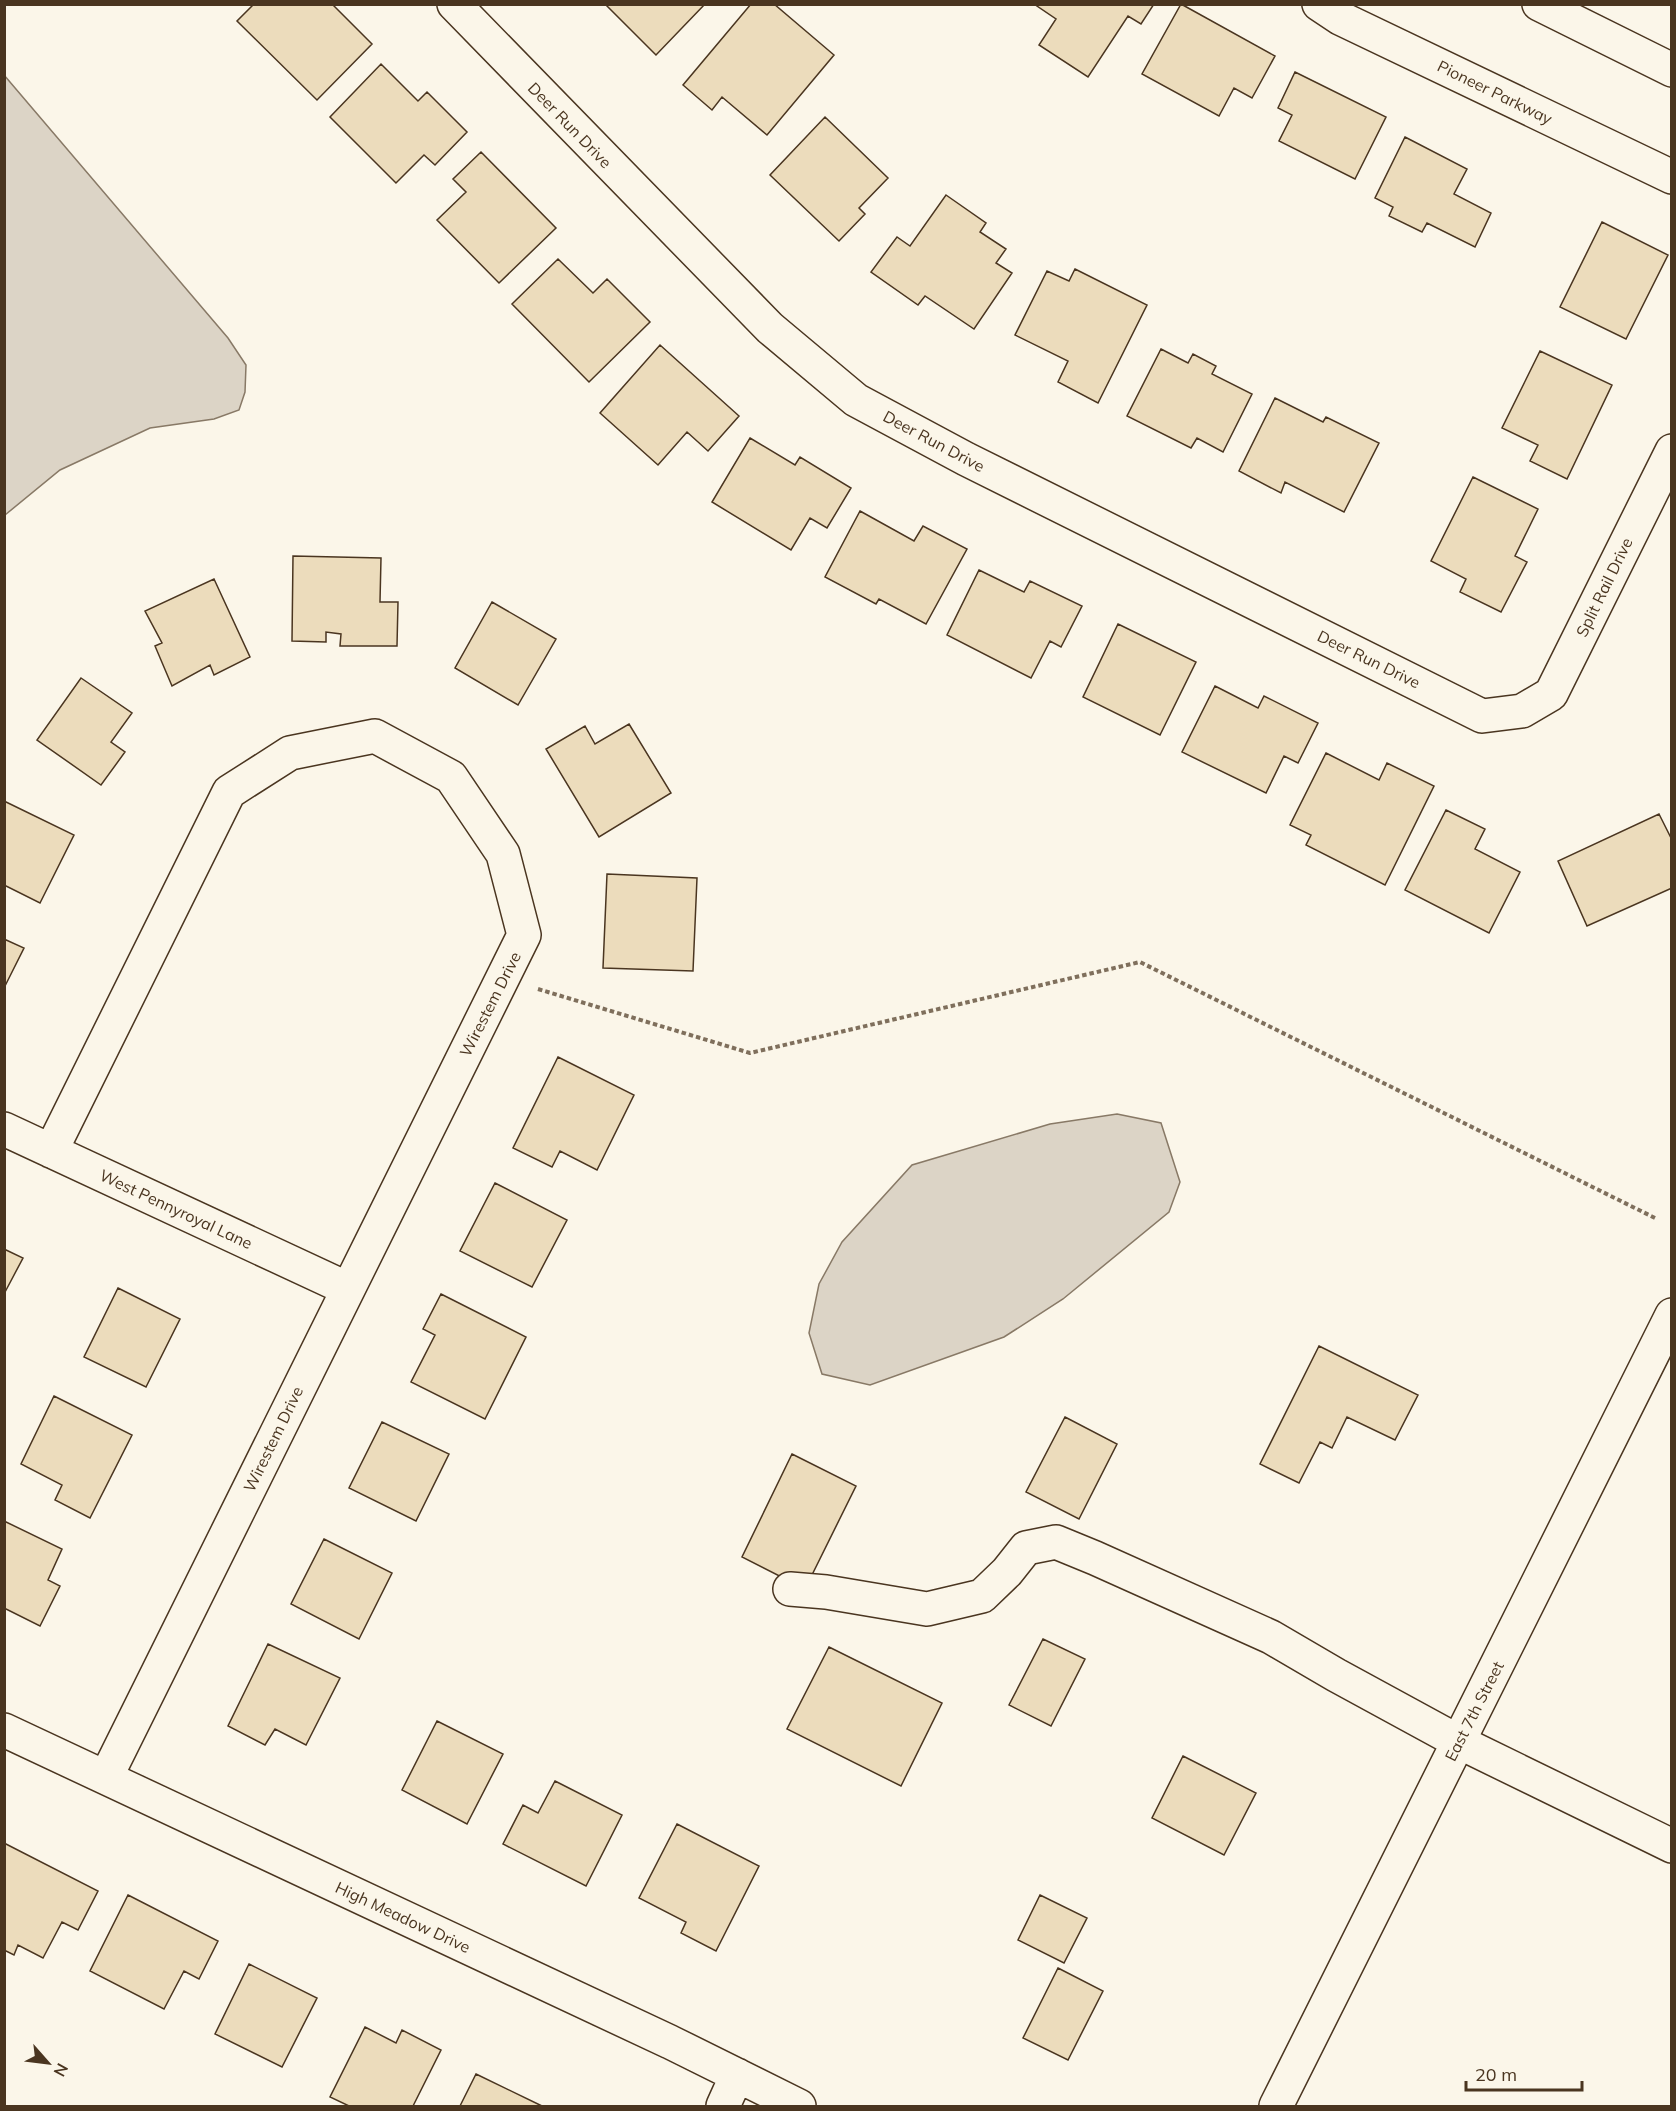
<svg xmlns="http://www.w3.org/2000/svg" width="1676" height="2111" viewBox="0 0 1676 2111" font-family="Mulish,sans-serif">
	<rect width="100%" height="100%" fill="#fbf6e9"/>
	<path fill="#dcd4c6" stroke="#887966" stroke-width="1.5" d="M4 75 228 338 246 365 245 392 239 410 214 419 150 428 60 470 5 515Z
		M1117 1114 1161 1123 1180 1182 1169 1212 1063 1299 1004 1337 870 1385 822 1374 809 1333 819 1284 842 1242 912 1165 1050 1124Z"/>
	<path fill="#ecdcbc" stroke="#4a3520" stroke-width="1.5" d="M254 4H332L372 44 317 100 237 21Z
		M605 4H705L656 55Z
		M751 4H774L834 55 767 135 722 97 712 110 683 85Z
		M1034 4H1154L1141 24 1128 16 1088 77 1039 45 1056 19Z
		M1181 4 1275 56 1252 98 1234 88 1219 116 1142 74Z
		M381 64 418 101 427 92 467 132 435 165 424 155 396 183 330 117Z
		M1295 72 1386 117 1355 179 1279 141 1292 115 1278 108Z
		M825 117 888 178 859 208 865 214 839 241 770 175Z
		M1405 137 1467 169 1454 194 1491 213 1475 247 1427 223 1422 232 1389 216 1393 207 1375 198Z
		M481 152 556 228 499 283 437 220 466 192 453 179Z
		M946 195 986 223 980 232 1006 249 996 263 1012 273 974 329 925 296 918 305 871 272 897 237 910 246Z
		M1602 222 1668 255 1626 339 1560 307Z
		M558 259 593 293 607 279 650 322 589 382 512 304Z
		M1075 269 1147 305 1098 403 1058 382 1068 361 1015 335 1047 271 1069 281Z
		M660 345 739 416 708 451 687 432 658 465 600 413Z
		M1161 349 1188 363 1193 354 1216 366 1212 374 1252 394 1223 452 1197 438 1191 448 1127 416Z
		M1540 351 1612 385 1567 479 1530 461 1538 445 1502 428Z
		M1275 398 1323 422 1326 417 1379 443 1344 512 1285 482 1281 493 1239 471Z
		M750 438 795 465 800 457 851 488 827 528 810 518 791 550 712 502Z
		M1473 477 1538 509 1515 556 1527 562 1501 612 1460 592 1466 579 1431 561Z
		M860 511 914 541 923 526 967 549 926 624 879 599 876 604 825 577Z
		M293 556 381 558 380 602H398L397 646H340L341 634 326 632V642L292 641Z
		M979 570 1024 592 1030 581 1082 606 1061 647 1050 641 1031 678 947 635Z
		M214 579 250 657 214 675 210 665 172 686 155 646 162 643 145 611Z
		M492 602 556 639 518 705 455 668Z
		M1118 624 1196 662 1160 735 1083 697Z
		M81 678 132 713 111 742 125 752 101 785 37 740Z
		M1215 686 1258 708 1264 696 1318 723 1298 763 1284 756 1266 793 1182 752Z
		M629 724 671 793 599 837 546 749 585 726 595 744Z
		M1326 753 1379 780 1387 763 1434 786 1385 885 1306 845 1311 835 1290 825Z
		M4 801 74 835 40 903 4 885Z
		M1446 810 1485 829 1475 849 1520 872 1489 933 1405 890Z
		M1659 814 1672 840V888L1587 926 1558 861Z
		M607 874 697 878 693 971 603 968Z
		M4 939 24 948 4 988Z
		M558 1057 634 1095 597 1170 560 1151 552 1167 513 1148Z
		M495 1183 567 1220 532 1287 460 1251Z
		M4 1249 23 1258 4 1294Z
		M118 1288 180 1319 146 1387 84 1357Z
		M441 1294 526 1337 485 1419 411 1382 435 1335 423 1329Z
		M1319 1346 1418 1395 1395 1440 1347 1417 1332 1448 1320 1442 1299 1483 1260 1464Z
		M54 1396 132 1435 90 1518 55 1500 62 1485 21 1464Z
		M1065 1417 1117 1444 1079 1519 1026 1492Z
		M382 1422 449 1454 416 1521 349 1488Z
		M792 1454 856 1486 805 1589 742 1557Z
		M4 1521 62 1549 48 1580 60 1586 40 1626 4 1608Z
		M324 1539 392 1573 359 1639 291 1604Z
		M1043 1639 1085 1659 1051 1726 1009 1705Z
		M268 1644 340 1678 306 1745 275 1729 265 1745 228 1726Z
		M829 1647 942 1703 901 1786 787 1729Z
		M437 1721 503 1754 467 1824 402 1790Z
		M1183 1756 1256 1793 1224 1855 1152 1818Z
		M555 1781 622 1815 586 1886 503 1844 523 1805 538 1813Z
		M677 1824 759 1866 716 1951 681 1933 686 1922 639 1898Z
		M4 1843 98 1891 78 1930 62 1922 43 1958 18 1945 14 1955 4 1950Z
		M128 1895 218 1941 199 1979 184 1971 164 2009 90 1971Z
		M1040 1895 1087 1918 1064 1963 1018 1940Z
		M249 1964 317 1998 282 2067 215 2034Z
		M1058 1968 1103 1991 1068 2060 1023 2038Z
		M365 2027 396 2043 402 2030 441 2050 413 2106H349L330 2097Z
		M476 2074 542 2106H460Z"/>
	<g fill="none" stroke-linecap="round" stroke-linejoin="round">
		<defs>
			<path id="minor" d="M454 4 770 328 856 400 966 459 1482 716 1522 711 1551 694 1672 451
				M1319 4 1340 18 1672 177
				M1539 4 1672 70
				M4 1129 348 1289
				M51 1151 229 792 290 753 375 736 451 777 503 854 524 935 106 1777
				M790 1589 826 1592 927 1609 982 1596 1007 1572 1026 1548 1056 1542 1095 1558 1271 1637 1336 1675 1459 1742 1672 1846
				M4 1730 670 2042 799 2106
				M723 2106 737 2075
				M1276 2106 1672 1315"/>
		</defs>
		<use href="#minor" stroke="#4a3520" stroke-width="36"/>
		<path stroke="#7f6f5c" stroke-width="4" stroke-dasharray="4.5 3" stroke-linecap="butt" d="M538 989 750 1053 1140 962 1655 1218"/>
		<use href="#minor" stroke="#fbf6e9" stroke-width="33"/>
	</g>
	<g text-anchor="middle" stroke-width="4.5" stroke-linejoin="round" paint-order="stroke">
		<g font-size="16" fill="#4a3520" stroke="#fbf6e9">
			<text transform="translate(1495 92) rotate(26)" y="6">Pioneer Parkway</text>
			<text transform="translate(570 125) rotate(46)" y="6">Deer Run Drive</text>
			<text transform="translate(934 441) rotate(28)" y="6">Deer Run Drive</text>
			<text transform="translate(1604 587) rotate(-64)" y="6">Split Rail Drive</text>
			<text transform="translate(1369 659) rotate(26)" y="6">Deer Run Drive</text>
			<text transform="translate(490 1004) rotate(-63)" y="6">Wirestem Drive</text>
			<text transform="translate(176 1209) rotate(25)" y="6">West Pennyroyal Lane</text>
			<text transform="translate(273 1439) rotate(-64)" y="6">Wirestem Drive</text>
			<text transform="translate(1474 1711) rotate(-63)" y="6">East 7th Street</text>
			<text transform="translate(403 1917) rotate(25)" y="6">High Meadow Drive</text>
		</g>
	</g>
	<rect width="1676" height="2111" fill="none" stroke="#4a3520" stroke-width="12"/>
	<g transform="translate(48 2063) rotate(118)" stroke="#fbf6e9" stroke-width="4.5" paint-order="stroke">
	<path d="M0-4.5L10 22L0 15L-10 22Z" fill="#4a3520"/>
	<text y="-9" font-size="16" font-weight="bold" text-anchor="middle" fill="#4a3520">N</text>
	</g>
	<path d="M1466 2081v9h116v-9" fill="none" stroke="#4a3520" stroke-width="3"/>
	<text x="1475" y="2081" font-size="18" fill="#4a3520" stroke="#fbf6e9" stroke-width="4.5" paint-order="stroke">20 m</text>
</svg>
